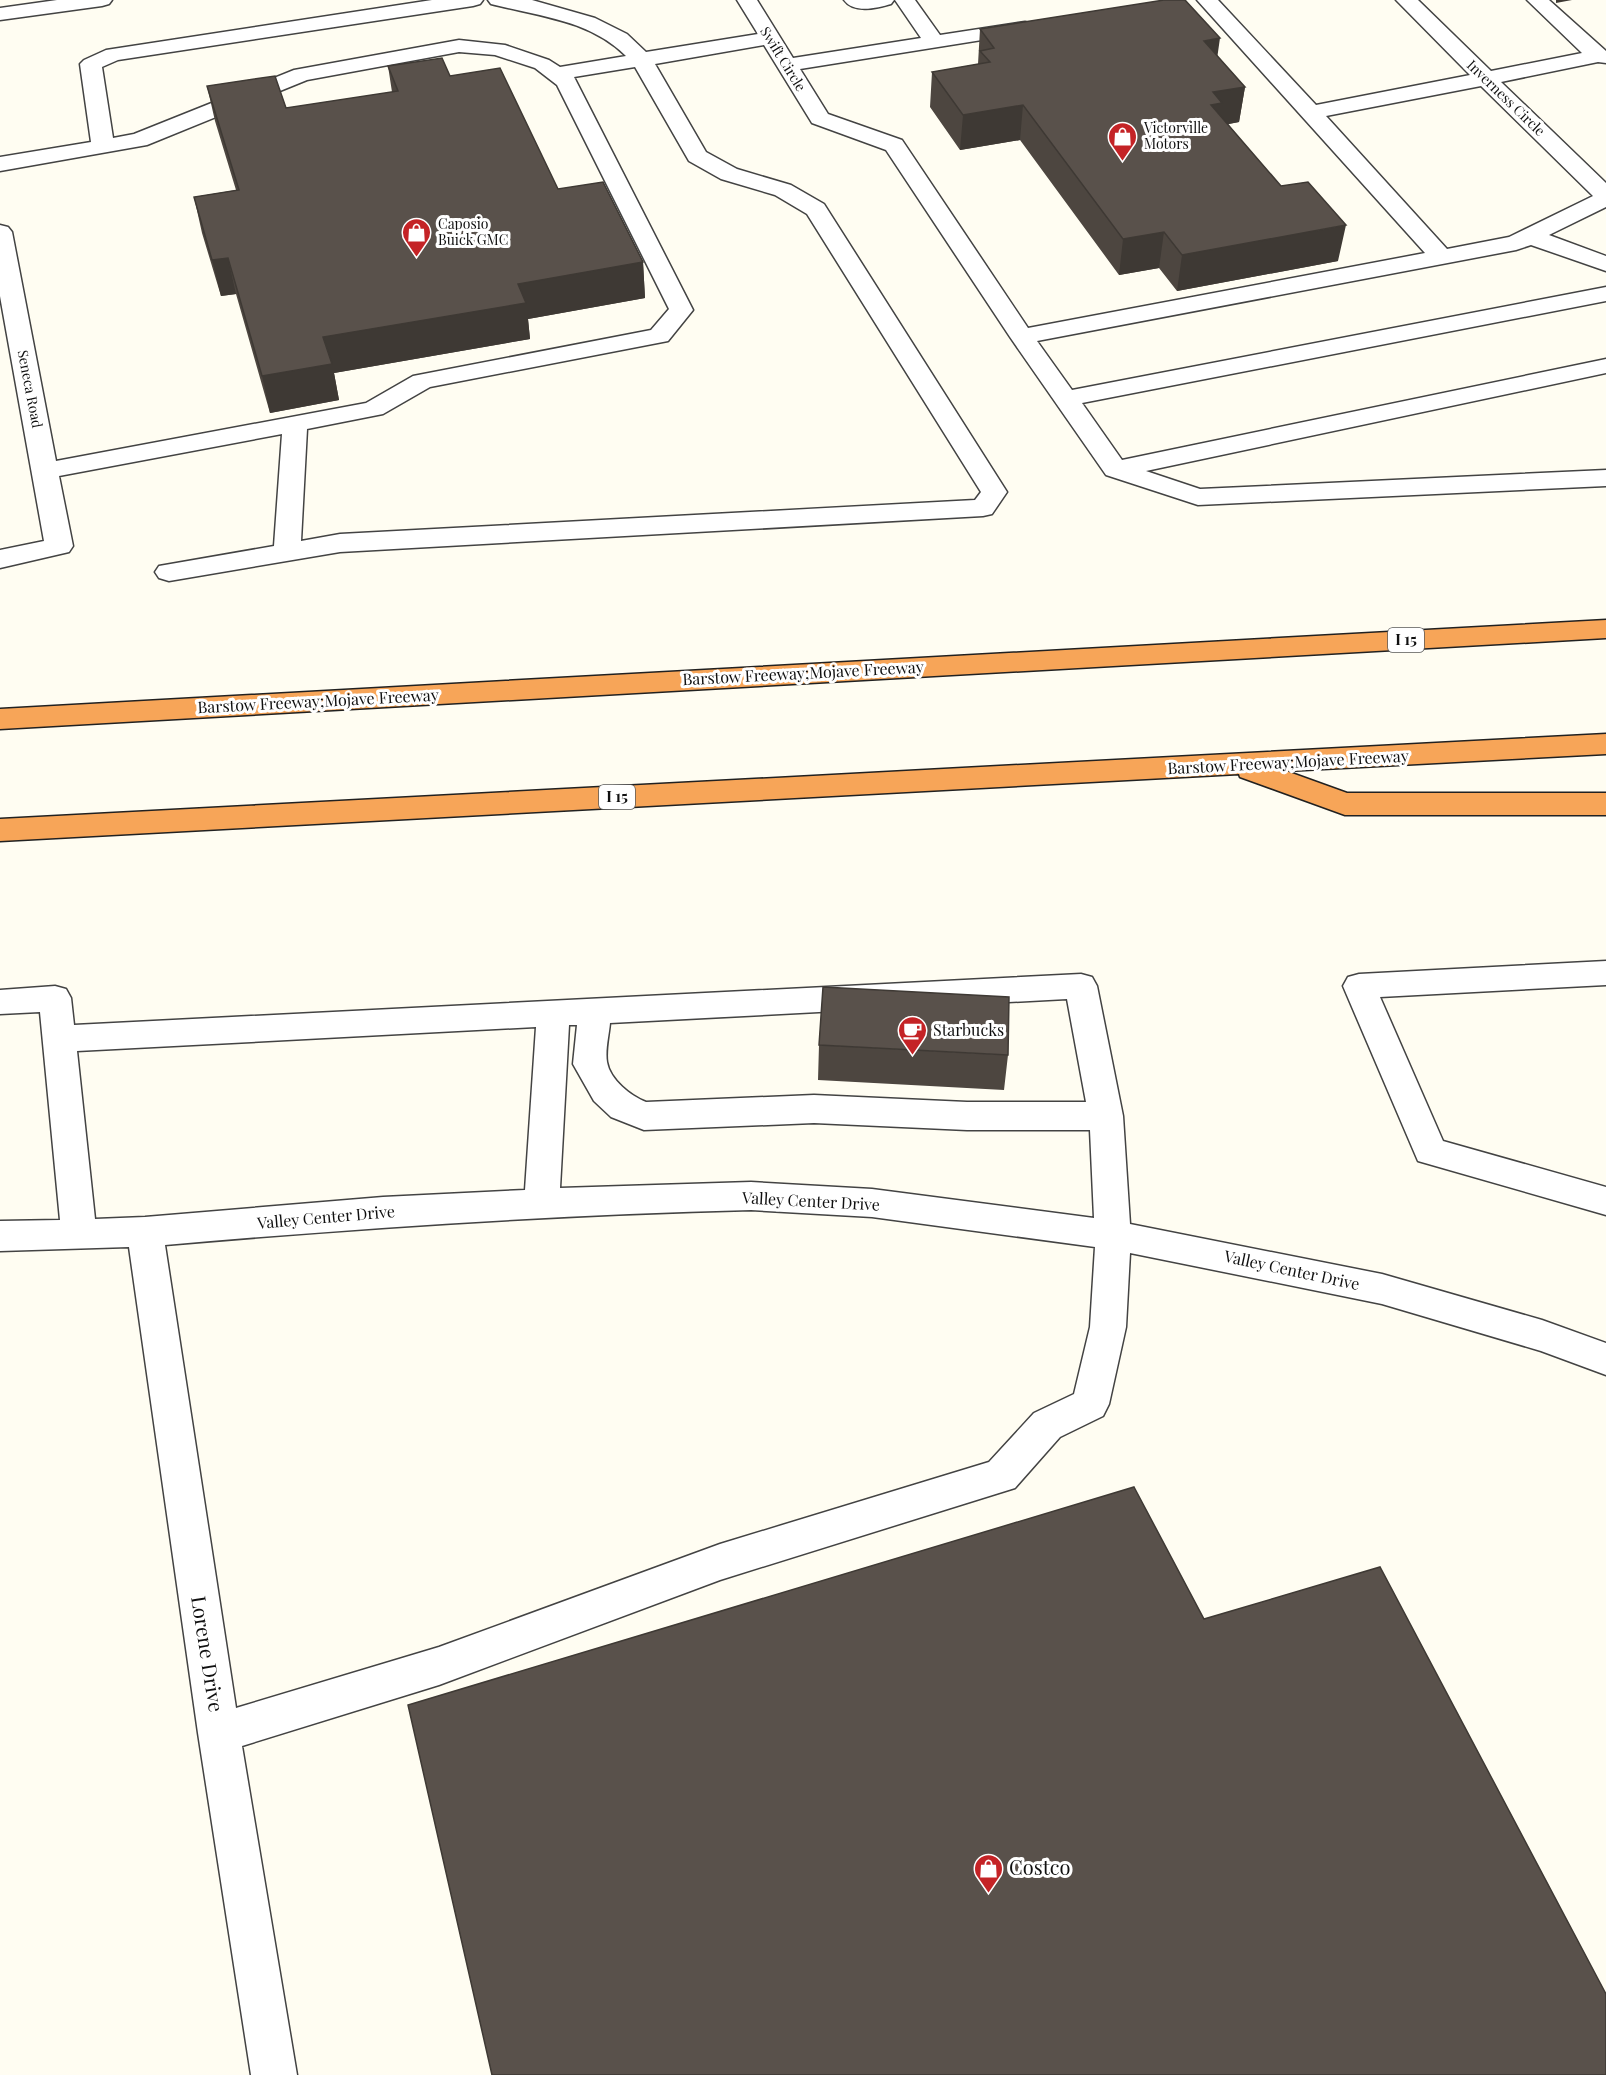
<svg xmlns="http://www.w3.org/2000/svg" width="1606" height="2075" viewBox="0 0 1606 2075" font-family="'Playfair Display',serif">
	<rect width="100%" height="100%" fill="#fffdf2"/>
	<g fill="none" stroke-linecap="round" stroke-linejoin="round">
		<defs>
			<path id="minor" d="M57 0H112L109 4 102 6 0 20V8Z
				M432 0H483L480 4 473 6 118 60 102 67 113 138 134 134 294 70 459 40 505 45 549 60 560 67 626 56C590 20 538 16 491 4L488 0H532L595 18 627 34 646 52 758 34 737 0H757L793 58 921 38 895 0H915L940 35 1025 22 1032 24 1035 28 1032 32 800 69 828 114 902 140 1028 328 1425 253 1197 0H1218L1316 105 1470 75 1396 0H1418L1491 71 1582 53 1527 0H1549L1606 51V63L1598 62 1501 82 1606 183V207L1549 235 1606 256V271L1531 245 1516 250 1037 341 1072 390 1606 287V301L1082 403 1122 460 1606 359V373L1146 471 1200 489 1606 470V486L1198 505 1106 475 1010 337 886 150 812 123 764 45 655 64 706 152 737 169 791 185 824 204 1007 492 992 514 983 516 340 552 169 581 159 578 155 572 159 566 274 546 282 434 59 476 73 546 69 552 0 568V550L44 541 0 296V225L8 227 12 232 56 461 366 403 413 376 651 330 669 309 557 85 535 68 495 55 459 52 307 80 147 145 0 171V157L91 142 80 64 84 60 106 50ZM635 67 689 161 721 179 775 195 807 214 981 492 975 500 340 534 301 541 307 429 383 414 430 387 668 341 693 310 574 77ZM1481 86 1593 196 1509 237 1447 249 1326 116Z
				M844 0H894L891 4C877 8 854 14 844 0Z
				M1606 961V985L1380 997 1443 1141 1606 1187V1215L1418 1161 1343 986 1348 977 1359 974Z
				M1081 974 1092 977 1097 986 1123 1116 1130 1224 1382 1274 1542 1320 1606 1343V1375L1541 1351 1382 1304 1130 1253 1126 1327 1109 1404 1103 1416 1060 1437 1015 1488 720 1580 439 1685 242 1746 297 2075H251L198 1733 129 1247 0 1251V1221L60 1220 40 1012 0 1014V990L55 986 66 989 71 998 74 1025ZM1067 999 1086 1102H967L814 1095 646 1102C631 1096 610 1080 607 1062 605 1050 609 1035 610 1023ZM569 1025H577L573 1064 594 1101 611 1117 644 1130 814 1123 967 1130H1090L1094 1218 872 1189 751 1182 560 1188ZM536 1027 525 1190 383 1197 145 1217 95 1219 77 1051ZM751 1210 872 1217 1095 1247 1090 1327 1074 1394 1034 1413 989 1462 720 1544 439 1647 236 1708 165 1245C360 1228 555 1215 751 1210Z"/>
			<path id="highway" d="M1606 620V638L0 729V709Z
				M1606 734V754L1286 771 1347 793H1606V815H1345L1240 777 1239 774 0 841V819Z"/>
		</defs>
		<use href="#minor" stroke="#434343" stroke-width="3"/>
		<use href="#highway" stroke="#212121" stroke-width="3"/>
		<use href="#minor" fill="#fff" fill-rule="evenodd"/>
		<use href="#highway" fill="#f7a558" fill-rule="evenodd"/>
	</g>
	<path fill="#4d4640" d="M980 29 1217 56 1245 87 1239 122 1228 124 1338 261 1177 291 1159 268 1119 275 1020 140 960 150 930 107 932 72 978 64Z
		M388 66 450 76 558 189 643 262 645 298 528 319 530 339 334 373 339 400 270 413 236 294 221 296 202 233 194 197 236 190 215 121 207 86 286 108 392 92Z
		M819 1045 1008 1055 1004 1090 818 1080Z"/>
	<path fill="#3e3934" d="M1556 0H1572L1556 3Z
		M1220 38 1215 73 1204 41Z
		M1245 87 1239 122 1219 126 1206 140 1213 92Z
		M1023 105 1020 140 960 150 963 115Z
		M1346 225 1338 261 1177 291 1182 255Z
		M1164 232 1159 268 1119 275 1123 239Z
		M228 258 236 294 221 296 212 260Z
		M643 262 645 298 528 319 530 339 334 373 339 400 270 413 262 376 323 337 518 284Z"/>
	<path fill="#59514b" stroke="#3e3934" stroke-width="1.5" d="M1164 0H1185L1220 38 1204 41 1245 87 1213 92 1222 103 1211 105 1281 186 1308 182 1346 225 1182 255 1164 232 1123 239 1023 105 963 115 932 72 990 62 980 51 994 48 980 29Z
		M442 58 450 76 500 68 558 189 603 182 643 262 518 284 526 303 323 337 332 364 262 376 228 258 212 260 194 197 239 190 207 86 275 76 286 108 398 91 388 66Z
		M823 987 1009 997 1008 1055 819 1045Z
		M1134 1487 1204 1619 1380 1567 1606 1994V2075H492L408 1705Z"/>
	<defs>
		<symbol id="shop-pin" viewBox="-11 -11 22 30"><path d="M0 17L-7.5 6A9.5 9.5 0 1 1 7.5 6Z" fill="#c42326" stroke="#fff"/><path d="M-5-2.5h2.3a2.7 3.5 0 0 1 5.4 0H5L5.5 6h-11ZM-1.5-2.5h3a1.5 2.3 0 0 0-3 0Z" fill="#fff"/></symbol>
		<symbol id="cafe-pin" viewBox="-11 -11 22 30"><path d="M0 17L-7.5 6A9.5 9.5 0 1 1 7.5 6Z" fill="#c42326" stroke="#fff"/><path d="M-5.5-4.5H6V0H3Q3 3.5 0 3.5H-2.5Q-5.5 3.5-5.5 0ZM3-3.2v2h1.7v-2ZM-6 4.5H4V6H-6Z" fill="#fff"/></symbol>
	</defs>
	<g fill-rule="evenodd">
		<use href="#shop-pin" x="1106" y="120" width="33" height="45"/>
		<use href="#shop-pin" x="400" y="216" width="33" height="45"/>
		<use href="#cafe-pin" x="896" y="1014" width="33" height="45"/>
		<use href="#shop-pin" x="972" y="1852" width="33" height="45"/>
	</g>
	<g text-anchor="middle" stroke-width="6" stroke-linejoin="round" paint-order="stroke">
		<g font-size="14" fill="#101010" stroke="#fff">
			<text transform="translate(783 59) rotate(58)" y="5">Swift Circle</text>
			<text transform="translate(1506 98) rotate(44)" y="5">Inverness Circle</text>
			<text transform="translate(30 389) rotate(79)" y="5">Seneca Road</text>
		</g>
		<g font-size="14" fill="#101010" stroke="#fff" text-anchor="start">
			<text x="1144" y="133">Victorville<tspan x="1144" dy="16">Motors</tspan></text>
			<text x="438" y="229">Caposio<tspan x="438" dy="16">Buick GMC</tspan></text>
		</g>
		<g fill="#fff" stroke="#585858" stroke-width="1.5">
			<rect x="1388" y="628" width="36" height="24" rx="4.5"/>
			<rect x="599" y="785" width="36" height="24" rx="4.5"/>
		</g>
		<g font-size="15" font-weight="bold" fill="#101010">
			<text x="1406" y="645">I 15</text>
			<text x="617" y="802">I 15</text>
		</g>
		<g font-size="16" fill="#101010" stroke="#fff">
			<text transform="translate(803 673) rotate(-3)" y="6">Barstow Freeway;Mojave Freeway</text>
			<text transform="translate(318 701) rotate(-3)" y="6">Barstow Freeway;Mojave Freeway</text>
			<text transform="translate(1288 762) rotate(-3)" y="6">Barstow Freeway;Mojave Freeway</text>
			<text transform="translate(811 1201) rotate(3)" y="6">Valley Center Drive</text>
			<text transform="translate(326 1217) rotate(-5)" y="6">Valley Center Drive</text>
			<text transform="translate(1292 1270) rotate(12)" y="6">Valley Center Drive</text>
		</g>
		<g font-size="16" fill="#101010" stroke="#fff" text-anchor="start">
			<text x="933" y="1036">Starbucks</text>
		</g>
		<g font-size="20" fill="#101010" stroke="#fff">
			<text transform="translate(207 1654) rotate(81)" y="7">Lorene Drive</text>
		</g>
		<g font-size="20" fill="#101010" stroke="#fff" text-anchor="start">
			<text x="1009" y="1875">Costco</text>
		</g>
	</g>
</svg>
